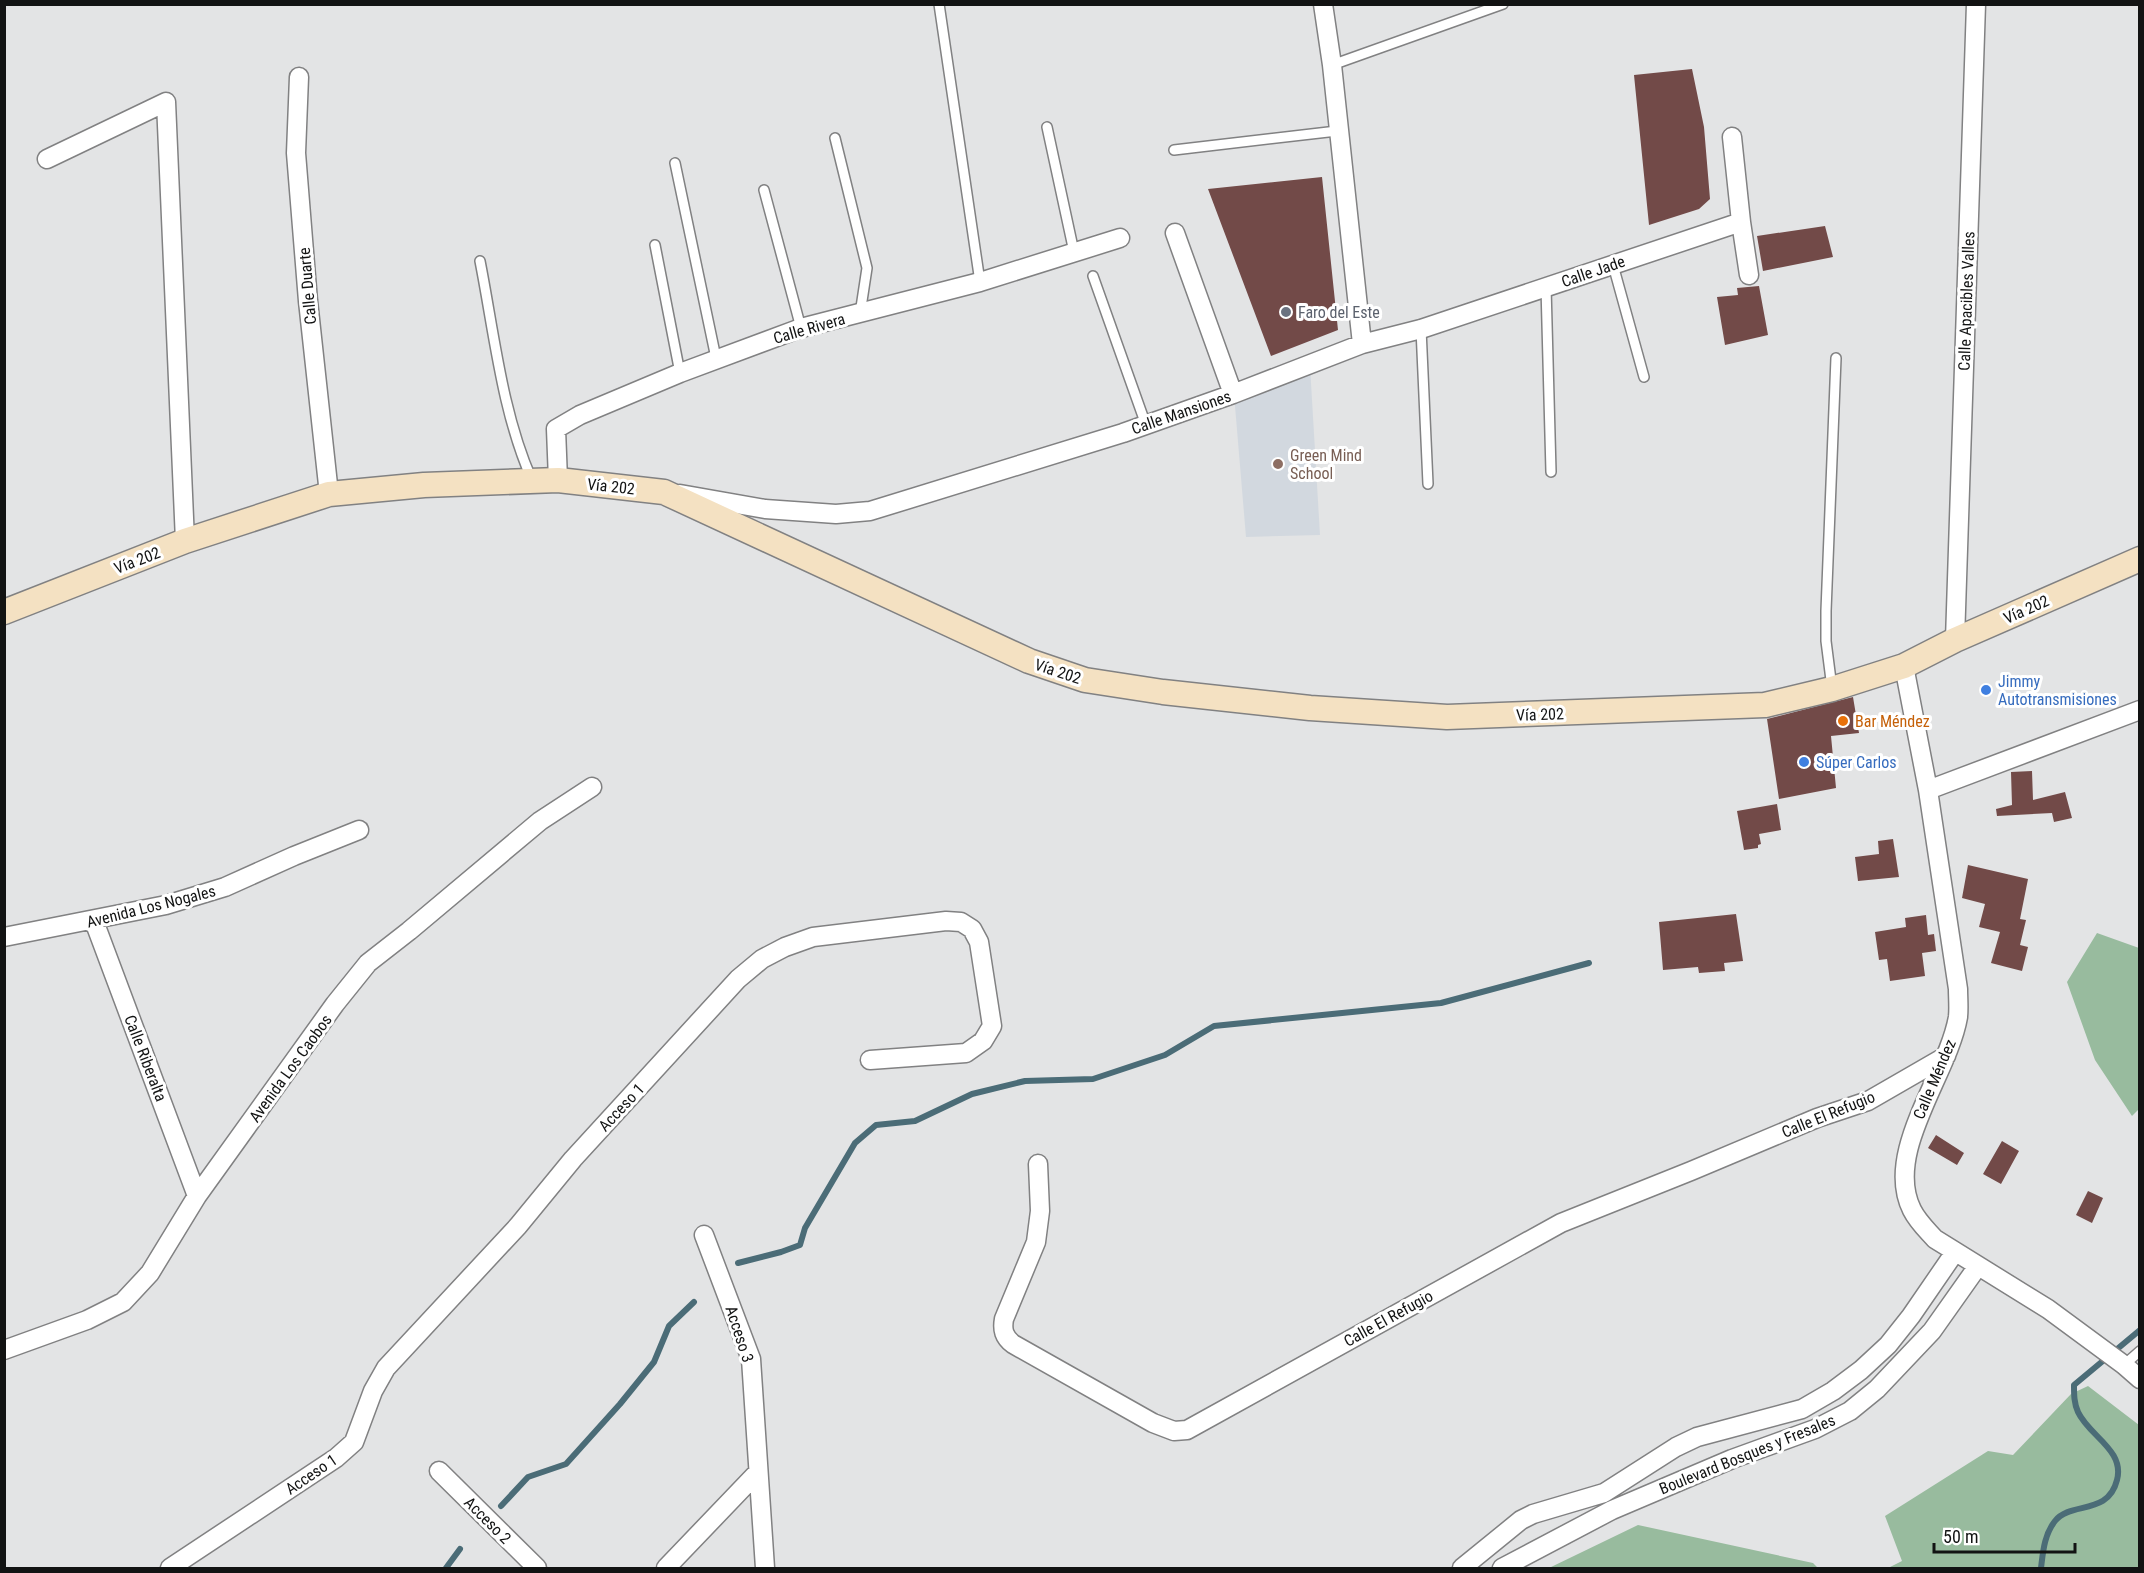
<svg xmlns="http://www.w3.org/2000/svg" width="2144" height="1573" viewBox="0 0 2144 1573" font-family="'Roboto Condensed',sans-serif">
	<rect width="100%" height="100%" fill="#e3e4e5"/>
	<path fill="#d2d8df" d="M1310 366 1320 535 1246 537 1234 394Z"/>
	<path fill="#98bb9e" d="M2097 933 2139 948 2140 1108 2132 1116 2095 1060 2067 982Z
		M2088 1386 2139 1425V1568H1888L1902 1561 1885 1516 1988 1451 2013 1455 2071 1394Z
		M1638 1525 1813 1563 1818 1568H1549Z"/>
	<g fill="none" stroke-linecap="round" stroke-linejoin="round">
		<path stroke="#4b6c77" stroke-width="6" d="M738 1263 781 1252 800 1245 805 1228 855 1143 876 1125 915 1121 972 1094 1025 1081 1093 1079 1165 1055 1214 1026 1441 1003 1589 963
			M501 1506 528 1477 566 1464 620 1404 654 1362 669 1326 694 1302
			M446 1568 460 1549
			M2041 1568C2043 1552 2044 1535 2055 1521 2071 1501 2108 1516 2117 1480 2125 1450 2089 1436 2078 1412 2074 1403 2074 1395 2074 1385L2140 1330"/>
	</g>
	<path fill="#724a48" d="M1692 69 1704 127 1710 199 1699 209 1649 225 1634 75Z
		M1322 177 1338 330 1271 356 1208 189Z
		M1825 226 1833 257 1763 271 1757 236Z
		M1759 286 1768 335 1725 345 1717 297 1738 295 1737 288Z
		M1853 697 1859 733 1831 736 1836 788 1779 799 1767 719Z
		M2032 771 2033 800 2065 792 2072 818 2054 822 2052 813 1997 816 1996 809 2012 805 2011 772Z
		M1777 804 1781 830 1759 834 1761 844 1758 845V848L1744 850 1737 811Z
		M1893 839 1899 877 1858 881 1855 857 1879 854 1878 841Z
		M1968 865 2028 879 2020 919 2026 920 2020 945 2028 947 2022 971 1991 963 2000 932 1979 927 1985 904 1962 898Z
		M1736 914 1743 961 1724 963 1725 971 1699 973 1698 967 1663 970 1659 922Z
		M1926 915 1928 935 1934 934 1936 951 1922 953 1925 976 1890 981 1887 959 1879 960 1875 932 1906 927 1905 918Z
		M1936 1135 1964 1153 1957 1165 1928 1148Z
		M2002 1141 2019 1151 2001 1184 1983 1174Z
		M2088 1191 2103 1198 2092 1223 2076 1215Z"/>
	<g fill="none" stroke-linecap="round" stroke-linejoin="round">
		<defs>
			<path id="service" d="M939 4 980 282
				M1332 65 1503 4
				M1047 127 1074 252
				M835 138 867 268 860 314
				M1174 150 1337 131
				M675 163 716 358
				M764 190 801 328
				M655 245 680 373
				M480 261C494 332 502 413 532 480
				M1613 265 1644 377
				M1093 276 1146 425
				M1546 287 1551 472
				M1421 329 1428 484
				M1832 688 1826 641V611L1836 358
				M2124 1365 2140 1351"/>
			<path id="minor" d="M1323 4 1332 65 1362 344
				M299 77 296 153 308 301 329 494
				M47 159 166 102 185 541
				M1741 222 1749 275
				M1175 233 1233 394
				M558 480 556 429 580 415 680 373 801 328 980 282 1120 238
				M680 494 765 509 836 514 870 511 1123 433 1233 394 1362 344 1421 329 1741 222 1732 137
				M1955 640 1976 4
				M1904 666 1928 790 1958 989C1958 998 1959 1008 1958 1017 1948 1075 1883 1152 1912 1210 1918 1222 1927 1230 1935 1239L2048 1309 2124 1365 2140 1379
				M1928 790 2140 710
				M94 921 197 1196
				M4 937 166 905 225 887 294 856 359 830
				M1038 1164 1040 1211 1036 1242 1004 1319C1002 1330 1004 1337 1013 1344L1153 1423 1174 1431 1187 1430 1561 1223 1691 1171 1817 1118 1868 1101 1946 1056
				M704 1235 751 1359 765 1568
				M4 1350 87 1320 123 1302 150 1273 197 1196 335 1004 368 963 409 931 540 821 592 787
				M439 1471 537 1568
				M170 1568 336 1458 354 1442 373 1391 386 1368 518 1226 573 1159 738 979 762 959 785 947 813 937 946 921 961 922 972 929 979 942 992 1026 983 1041 966 1053 870 1060
				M666 1568 757 1473
				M1462 1568 1521 1520 1533 1514 1604 1493 1676 1447 1697 1437 1802 1409 1833 1391 1861 1370 1888 1345 1911 1316 1955 1252
				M1502 1568 1612 1510 1732 1459 1815 1429 1850 1411 1877 1389 1932 1331 1978 1266"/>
			<path id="secondary" d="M4 612 185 541 329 494 424 485 558 480 664 492 1029 661 1085 680 1163 692 1310 708 1447 717 1765 705 1832 689 1904 666 1955 640 2140 559"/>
		</defs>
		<use href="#service" stroke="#818182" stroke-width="12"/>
		<use href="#minor" stroke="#818182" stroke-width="21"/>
		<use href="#secondary" stroke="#818182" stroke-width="27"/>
		<use href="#service" stroke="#fff" stroke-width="9"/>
		<use href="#minor" stroke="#fff" stroke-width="18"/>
		<use href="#secondary" stroke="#f4e1c2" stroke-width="24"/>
	</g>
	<circle fill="#6b7280" stroke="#fff" stroke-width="2" cx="1286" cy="312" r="6"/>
	<circle fill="#8d6e63" stroke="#fff" stroke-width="2" cx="1278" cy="464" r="6"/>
	<g fill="#3f7fe0" stroke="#fff" stroke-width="2">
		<circle cx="1986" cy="690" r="6"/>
		<circle cx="1804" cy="762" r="6"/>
	</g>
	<circle fill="#e8710a" stroke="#fff" stroke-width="2" cx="1843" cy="721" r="6"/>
	<g text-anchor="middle" stroke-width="6" stroke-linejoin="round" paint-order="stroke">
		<g font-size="16" fill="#121313" stroke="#fff">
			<text transform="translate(1593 271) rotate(-19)" y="6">Calle Jade</text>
			<text transform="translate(307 286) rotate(-95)" y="6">Calle Duarte</text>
			<text transform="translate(1966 301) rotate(-88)" y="6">Calle Apacibles Valles</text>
			<text transform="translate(809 328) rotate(-16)" y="6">Calle Rivera</text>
			<text transform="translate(1181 412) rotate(-19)" y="6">Calle Mansiones</text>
			<text transform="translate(611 486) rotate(6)" y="6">Vía 202</text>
			<text transform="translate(137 560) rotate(-21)" y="6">Vía 202</text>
			<text transform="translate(2026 609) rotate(-24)" y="6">Vía 202</text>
			<text transform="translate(1058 671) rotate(18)" y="6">Vía 202</text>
			<text transform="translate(1540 714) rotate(-2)" y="6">Vía 202</text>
			<text transform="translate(151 906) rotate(-14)" y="6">Avenida Los Nogales</text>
			<text transform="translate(146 1058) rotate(69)" y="6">Calle Riberalta</text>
			<text transform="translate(290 1068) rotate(-54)" y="6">Avenida Los Caobos</text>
			<text transform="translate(1934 1079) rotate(-67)" y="6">Calle Méndez</text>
			<text transform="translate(621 1107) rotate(-47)" y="6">Acceso 1</text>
			<text transform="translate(1828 1114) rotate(-22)" y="6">Calle El Refugio</text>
			<text transform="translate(1388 1318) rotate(-29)" y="6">Calle El Refugio</text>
			<text transform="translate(740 1334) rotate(72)" y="6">Acceso 3</text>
			<text transform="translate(1747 1454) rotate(-22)" y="6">Boulevard Bosques y Fresales</text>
			<text transform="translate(311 1474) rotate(-34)" y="6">Acceso 1</text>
			<text transform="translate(488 1520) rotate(45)" y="6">Acceso 2</text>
		</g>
		<g font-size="16" fill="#5b616d" stroke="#fff" text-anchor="start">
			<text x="1298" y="318">Faro del Este</text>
		</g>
		<g font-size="16" fill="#785e54" stroke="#fff" text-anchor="start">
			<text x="1290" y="461">Green Mind<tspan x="1290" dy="18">School</tspan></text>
		</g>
		<g font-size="16" fill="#366cbe" stroke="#fff" text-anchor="start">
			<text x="1998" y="687">Jimmy<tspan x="1998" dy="18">Autotransmisiones</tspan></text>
			<text x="1816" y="768">Súper Carlos</text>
		</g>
		<g font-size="16" fill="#c56008" stroke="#fff" text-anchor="start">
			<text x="1855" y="727">Bar Méndez</text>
		</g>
	</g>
	<rect width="2144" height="1573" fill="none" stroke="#121313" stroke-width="12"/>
	<path d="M1934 1543v9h141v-9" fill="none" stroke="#121313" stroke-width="3"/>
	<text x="1943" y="1543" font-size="18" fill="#121313" stroke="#ffffff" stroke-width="4.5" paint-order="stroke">50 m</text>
</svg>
